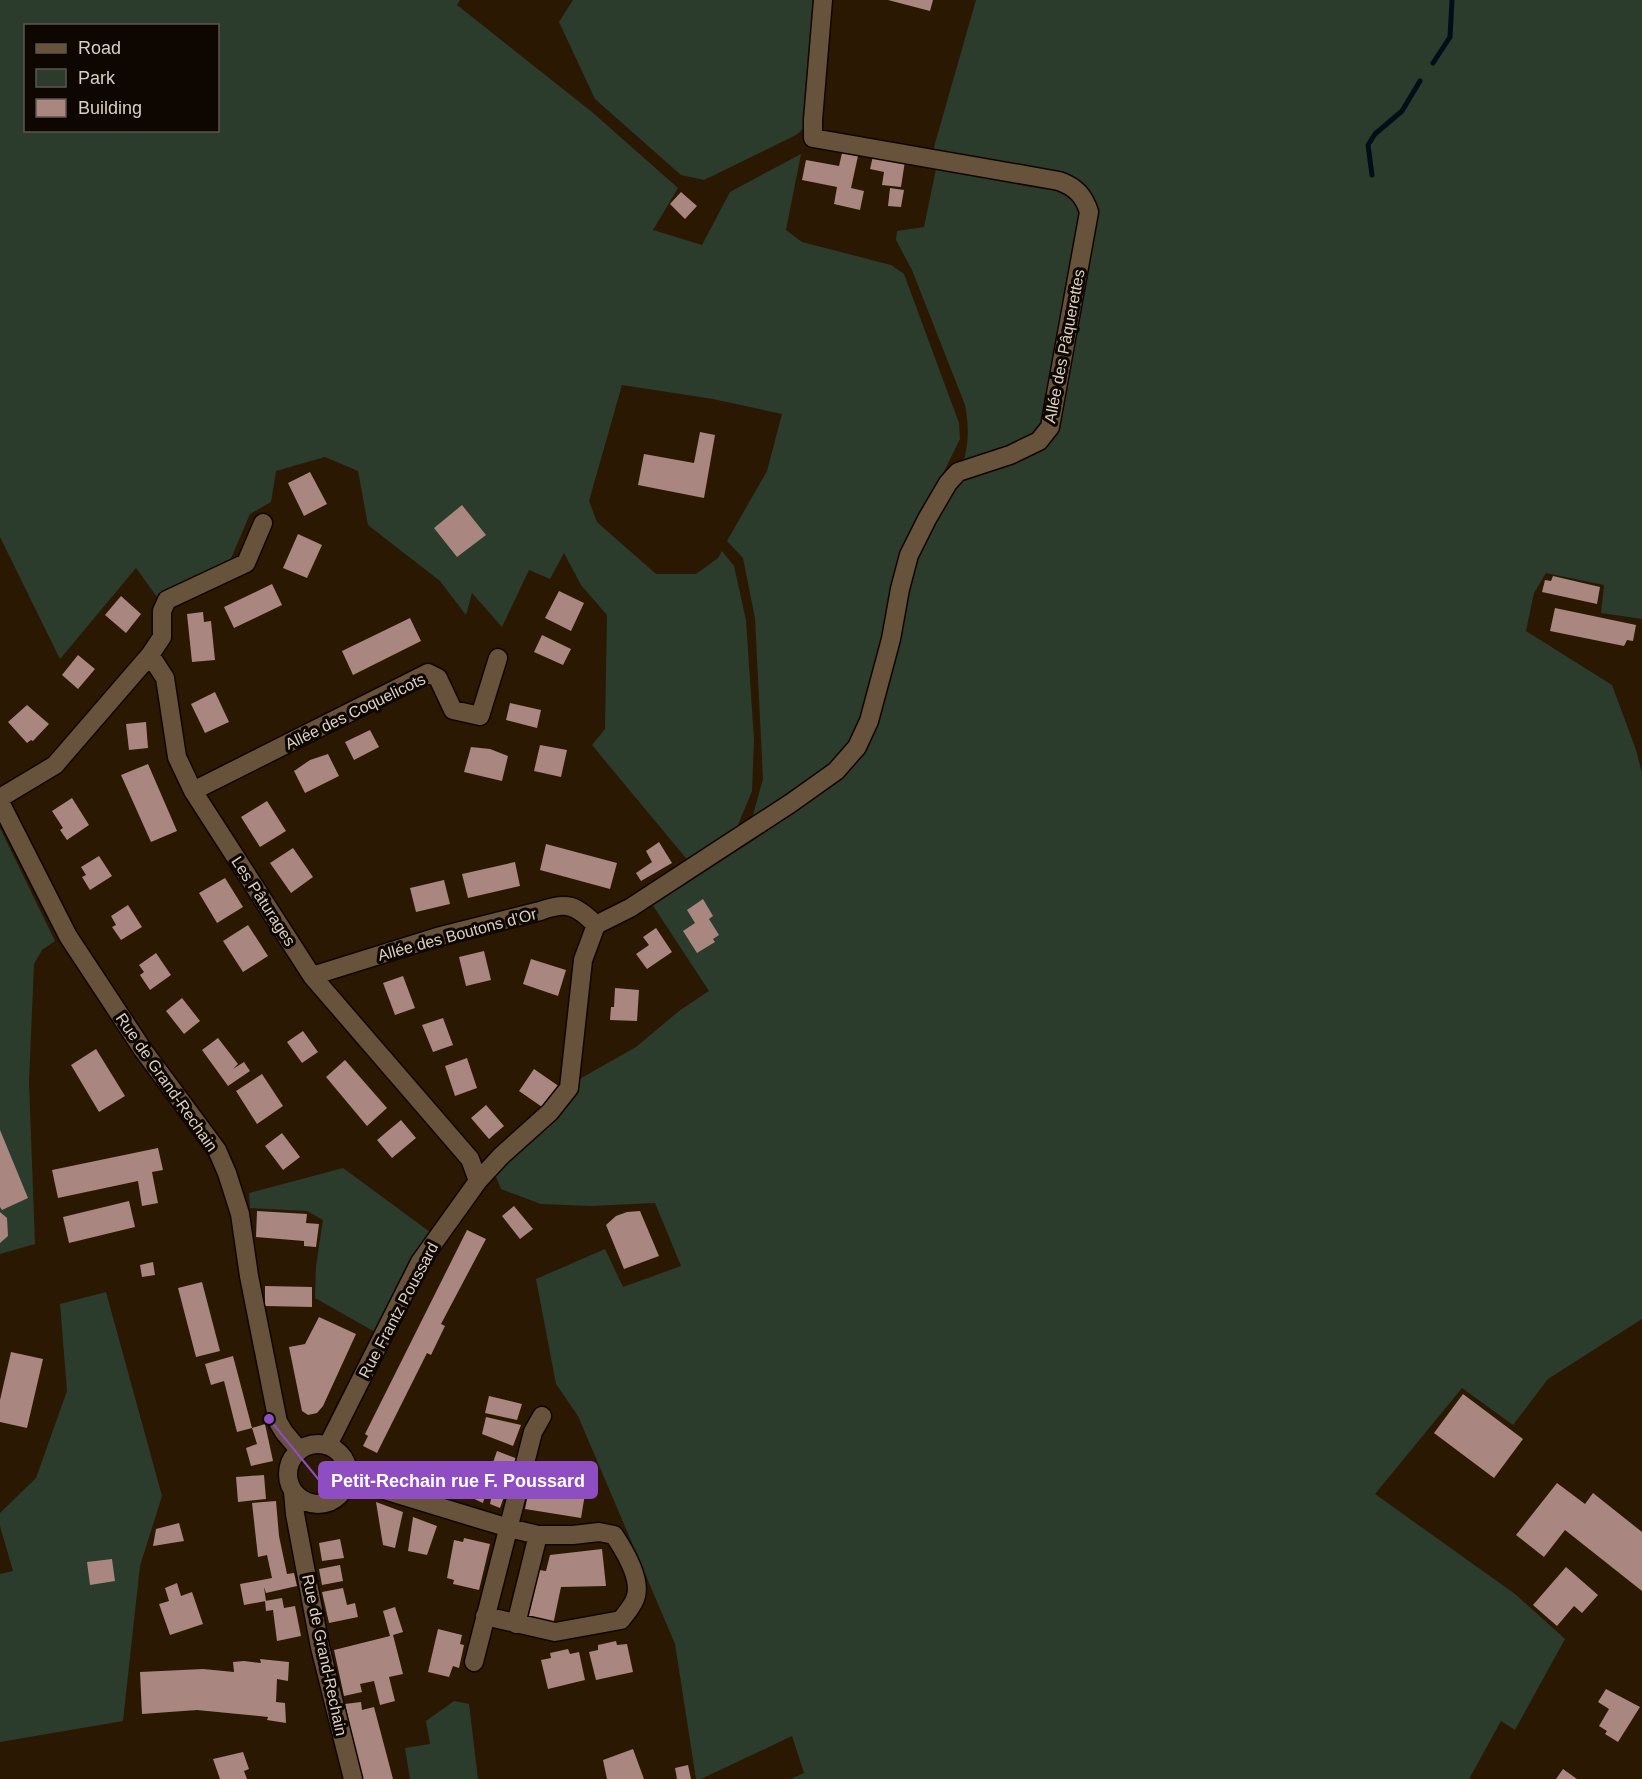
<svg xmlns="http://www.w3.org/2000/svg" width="1642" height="1779" viewBox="0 0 1642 1779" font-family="Helvetica,sans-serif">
	<rect width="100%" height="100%" fill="#2a1803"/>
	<path fill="#2b3c2c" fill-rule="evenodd" d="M0 0H460L457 5 592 112 678 188 653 230 702 245 730 192 801 154 786 230 802 242 891 265 904 274 959 423 960 439 903 555 864 721 839 763 750 826 763 779 755 618 743 558 727 541 767 471 782 414 713 399 622 385 589 501 597 522 656 574H696L718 558 722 551 734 566 746 620 754 740 752 791 733 837 690 863 592 745 605 729 607 615 581 585 564 553 550 579 529 570 502 627 472 593 466 615 440 581 368 525 358 471 325 457 276 471 271 502 250 514 229 563 157 597 136 568 60 659 0 537ZM26 26H218V130H26Z
		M573 0H817L804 128 796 135 704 180 681 175 595 99 559 22Z
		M976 0H1642V619L1601 613 1604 585 1546 573 1534 593 1526 631 1612 685 1636 750 1642 773V1319L1548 1379 1513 1425 1462 1388 1375 1494 1515 1594 1565 1639 1515 1730 1501 1721 1469 1779H791L804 1773 792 1736 701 1779H696L675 1644 578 1416 556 1384 536 1279 605 1249 623 1287 681 1266 655 1203 590 1206 541 1204 501 1189 494 1172 576 1081 636 1047 679 1011 709 991 650 901 810 798 859 759 878 718 911 559 960 477 1045 442 1091 198 932 154Z
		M937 164 1057 189 1071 194 1082 215 1040 436 963 464C969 443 969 426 965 405L912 270 896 240 897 231 924 227Z
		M0 828 55 941 42 950 34 964 29 1082 35 1244 0 1254Z
		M343 1168 430 1232 413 1267 375 1332 315 1298 316 1266 323 1220 307 1211 250 1208 249 1193Z
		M106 1292 162 1496 140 1566 123 1721 0 1742V1574L13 1571 0 1526V1513L36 1478 67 1391 60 1304Z
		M454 1701 469 1704 478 1779H410L405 1748 430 1744 426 1721Z"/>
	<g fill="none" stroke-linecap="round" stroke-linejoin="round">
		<path stroke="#000e17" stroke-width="5" d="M1433 63 1450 37 1452 0
			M1372 175 1368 145 1375 134 1402 111 1420 81"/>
	</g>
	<path fill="#a9867f" d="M888 0H933L930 11Z
		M842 153 858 156 851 188 864 191 860 210 834 204 837 187 802 180 806 160 839 166Z
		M873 156 905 161 901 187 882 185 884 172 870 169Z
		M890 188 904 190 901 207 888 206Z
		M681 192 697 206 685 219 670 204Z
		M700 432 715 435 704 498 638 485 644 454 694 463Z
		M310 472 327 504 304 516 288 483Z
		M462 505 486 535 457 557 434 528Z
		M298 534 322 545 307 578 283 568Z
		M1553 576 1600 587 1597 604 1542 592 1545 580 1551 581Z
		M272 584 282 605 234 628 224 607Z
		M559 591 584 603 571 631 545 618Z
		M121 596 141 614 126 633 105 615Z
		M1555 608 1636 625 1633 641 1627 640 1624 646 1550 631Z
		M203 612 204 622 211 621 215 660 192 662 187 614Z
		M410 618 421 641 353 675 342 651Z
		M542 635 571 649 563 665 534 652Z
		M78 655 95 669 78 689 62 675Z
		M215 692 229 722 205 733 191 704Z
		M510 703 541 710 537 728 506 720Z
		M27 705 49 724 33 741 31 740 27 743 8 722Z
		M146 722 148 748 129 750 126 724Z
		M370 730 379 747 354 760 345 742Z
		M540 745 567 750 561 777 534 771Z
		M471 747 490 749 508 756 502 781 464 772Z
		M328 754 339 776 305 793 294 771 310 760Z
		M148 764 177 831 151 842 121 775Z
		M72 798 89 825 67 840 60 830 63 828 52 811Z
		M267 801 286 831 260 847 241 817Z
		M659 842 672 863 641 881 636 873 652 862 646 851Z
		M546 844 617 863 610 889 540 870Z
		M293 848 313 877 291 893 270 863Z
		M99 856 112 876 90 890 82 877 86 875 81 867Z
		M515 862 520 886 468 898 462 874Z
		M225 878 243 907 217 923 199 893Z
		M444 880 450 904 416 912 410 888Z
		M703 899 713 916 709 919 719 935 713 939 715 942 697 953 683 931 695 923 687 910Z
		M128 905 142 927 121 940 112 927 116 925 111 916Z
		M248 925 268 956 243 972 223 941Z
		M656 928 672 952 647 969 636 954 649 945 643 937Z
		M484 951 491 980 466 986 459 957Z
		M156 953 171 975 150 990 140 975 144 972 139 965Z
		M531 959 566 970 558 996 523 984Z
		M403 976 415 1008 395 1015 383 983Z
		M615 988 639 990 637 1021 610 1020 611 1007H614Z
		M182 998 200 1021 184 1034 166 1011Z
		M443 1018 453 1045 433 1052 422 1025Z
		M303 1031 318 1052 302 1063 287 1042Z
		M218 1038 238 1064 233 1069 244 1062 250 1071 228 1086 202 1050Z
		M96 1049 125 1096 99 1112 71 1065Z
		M467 1058 477 1088 455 1096 445 1066Z
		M345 1060 387 1108 367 1126 326 1077Z
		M534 1069 560 1087 545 1109 519 1091Z
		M262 1074 283 1106 257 1124 236 1091Z
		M486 1105 504 1126 489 1139 471 1118Z
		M401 1120 416 1138 392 1158 377 1140Z
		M0 1130 28 1198 2 1210 0 1207Z
		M282 1133 300 1157 283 1170 265 1146Z
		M158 1148 163 1170 152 1172 158 1203 142 1206 138 1181 58 1198 52 1170Z
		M129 1201 135 1227 69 1243 63 1217Z
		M514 1206 533 1229 520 1239 502 1216Z
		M257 1211 307 1214 306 1223 319 1224 316 1247 304 1246V1241L256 1237Z
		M640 1211 659 1256 624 1269 606 1225 616 1216 627 1212Z
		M0 1212 7 1218 8 1236 0 1243Z
		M467 1230 486 1239 441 1324 445 1326 431 1355 427 1353 377 1453 363 1446 368 1436 365 1434Z
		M153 1262 155 1275 142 1277 140 1265Z
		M202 1282 220 1351 196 1357 178 1288Z
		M265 1286 312 1287V1307L265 1306Z
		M319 1317 356 1334 323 1406 317 1413 308 1415 302 1411 289 1347 305 1344Z
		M11 1352 43 1359 27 1428 0 1422V1400Z
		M233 1356 252 1428 237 1432 224 1381 211 1385 205 1364Z
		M1463 1394 1523 1439 1494 1478 1434 1433Z
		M489 1396 522 1404 517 1420 485 1413Z
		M486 1417 521 1425 513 1446 482 1434Z
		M265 1424 273 1461 251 1466 246 1448 257 1444 252 1428Z
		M497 1451 518 1459 513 1477 490 1471Z
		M264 1475 266 1499 238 1502 236 1477Z
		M475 1477 489 1482 483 1503 470 1497Z
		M543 1479 580 1485 579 1493 585 1494 581 1518 525 1509 530 1484 541 1486Z
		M1557 1483 1585 1504 1593 1493 1642 1532V1591L1565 1530 1544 1557 1516 1535Z
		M494 1484 507 1488 500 1508 490 1504Z
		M276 1501 279 1536 287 1574 294 1573 297 1586 266 1593 264 1587 266 1601 244 1605 240 1584 272 1578 267 1555 258 1557 252 1503Z
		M376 1502 403 1512 395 1548 383 1545Z
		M413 1517 437 1526 427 1555 408 1551Z
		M179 1523 184 1541 153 1546 156 1529Z
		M464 1538 490 1544 479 1590 453 1584 454 1580 447 1578 454 1540 463 1542Z
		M340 1539 344 1558 322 1561 319 1543Z
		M602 1549 606 1586 561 1587 553 1625 528 1619 539 1570 546 1571 550 1555Z
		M112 1559 115 1581 90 1585 87 1562Z
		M340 1565 343 1581 322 1585 319 1569Z
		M1566 1567 1598 1595 1582 1613 1574 1606 1557 1626 1533 1605Z
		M177 1583 181 1596 192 1592 203 1624 170 1635 159 1604 169 1601 165 1588Z
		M343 1588 347 1605 355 1603 358 1617 329 1623 322 1592Z
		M282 1598 284 1608 295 1606 301 1636 277 1641 273 1610 266 1611 265 1601Z
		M395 1607 403 1632 393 1635 403 1674 389 1677 395 1701 380 1705 374 1681 360 1684 362 1692 344 1696 334 1650 390 1636 383 1611Z
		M438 1629 462 1635 460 1644 464 1645 459 1668 453 1666 449 1677 428 1672Z
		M616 1641 617 1645 627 1644 633 1672 596 1680 589 1652 598 1650V1645Z
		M568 1649 570 1654 579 1652 585 1680 548 1689 541 1660 551 1658 550 1653Z
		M260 1659 289 1662 288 1681 277 1679 276 1702 285 1703 286 1723 267 1720 268 1717 197 1710 142 1714 140 1672 203 1669 234 1672 233 1662 244 1661 261 1663Z
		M1606 1689 1640 1707 1618 1742 1605 1734 1607 1731 1599 1726 1609 1709 1598 1702Z
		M361 1702 362 1710 374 1707 393 1779H362L345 1704Z
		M633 1749 644 1779H607L603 1760Z
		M243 1752 249 1769 244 1771 247 1779H220L213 1759Z
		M688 1765 691 1779H677L675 1768Z
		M1563 1769 1577 1779H1556Z"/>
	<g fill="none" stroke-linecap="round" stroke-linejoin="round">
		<defs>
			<path id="minor" d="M150 655 165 678 177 757 193 791 312 976 470 1159 478 1181
				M193 791 428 673 438 678 453 710 480 716 498 658
				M0 798 55 765 150 655 162 637V611L167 600 246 563 263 523
				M0 802 68 936 143 1050 217 1150 227 1173 240 1214 249 1276 278 1422 284 1432 299 1450
				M312 976 437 937 540 911C567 901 576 905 596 925
				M288 1474a30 30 0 1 1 60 0a30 30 0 1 1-60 0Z
				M328 1445 420 1262 478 1181 501 1156 550 1112 569 1088 583 960 596 925 630 908 791 803 836 771 857 747 869 721 891 639 900 589 909 555 927 519 948 483 958 472 1010 455 1039 441 1050 427 1089 212C1084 196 1076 187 1059 181L813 138V120L823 0
				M347 1483H361L509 1528 538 1535H573L599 1532 614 1535C624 1550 641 1578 636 1596 634 1605 626 1613 621 1620L555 1632 485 1616
				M293 1492 295 1514 320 1647 353 1779
				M516 1624 538 1535
				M474 1662 533 1432 542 1416"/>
		</defs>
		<use href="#minor" stroke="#120400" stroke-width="21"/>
		<use href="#minor" stroke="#67523b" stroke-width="18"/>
	</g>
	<g text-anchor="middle" stroke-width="6" stroke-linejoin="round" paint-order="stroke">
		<g font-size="16" fill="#dbcfc2" stroke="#0d0601">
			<text transform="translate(1064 346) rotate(-79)" y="6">Allée des Pâquerettes</text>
			<text transform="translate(355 711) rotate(-26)" y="6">Allée des Coquelicots</text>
			<text transform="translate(264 901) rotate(57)" y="6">Les Pâturages</text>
			<text transform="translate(457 934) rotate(-15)" y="6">Allée des Boutons d’Or</text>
			<text transform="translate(167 1082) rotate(55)" y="6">Rue de Grand-Rechain</text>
			<text transform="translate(398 1310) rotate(-62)" y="6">Rue Frantz Poussard</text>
			<text transform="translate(325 1655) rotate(78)" y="6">Rue de Grand-Rechain</text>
		</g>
	</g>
	<path fill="none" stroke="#8e4dc0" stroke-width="2" d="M269 1419L319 1480"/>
	<circle fill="#8e4dc0" stroke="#0d0601" stroke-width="2" cx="269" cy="1419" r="6"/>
	<rect fill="#8e4dc0" stroke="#8e4dc0" stroke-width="2" x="319" y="1462" width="278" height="36" rx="6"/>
	<g font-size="18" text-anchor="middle" font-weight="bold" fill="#fff">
		<text x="458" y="1487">Petit-Rechain rue F. Poussard</text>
	</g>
	<rect x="24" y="24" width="195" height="108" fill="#0d0601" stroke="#5f564e" stroke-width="1.5"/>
	<rect x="36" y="44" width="30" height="9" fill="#67523b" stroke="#5f564e" stroke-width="1.5"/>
	<text x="78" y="54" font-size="18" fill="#dbcfc2">Road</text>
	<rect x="36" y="69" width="30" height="18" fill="#2b3c2c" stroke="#5f564e" stroke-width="1.5"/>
	<text x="78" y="84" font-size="18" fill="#dbcfc2">Park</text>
	<rect x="36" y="99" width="30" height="18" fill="#a9867f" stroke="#5f564e" stroke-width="1.5"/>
	<text x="78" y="114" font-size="18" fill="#dbcfc2">Building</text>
</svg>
